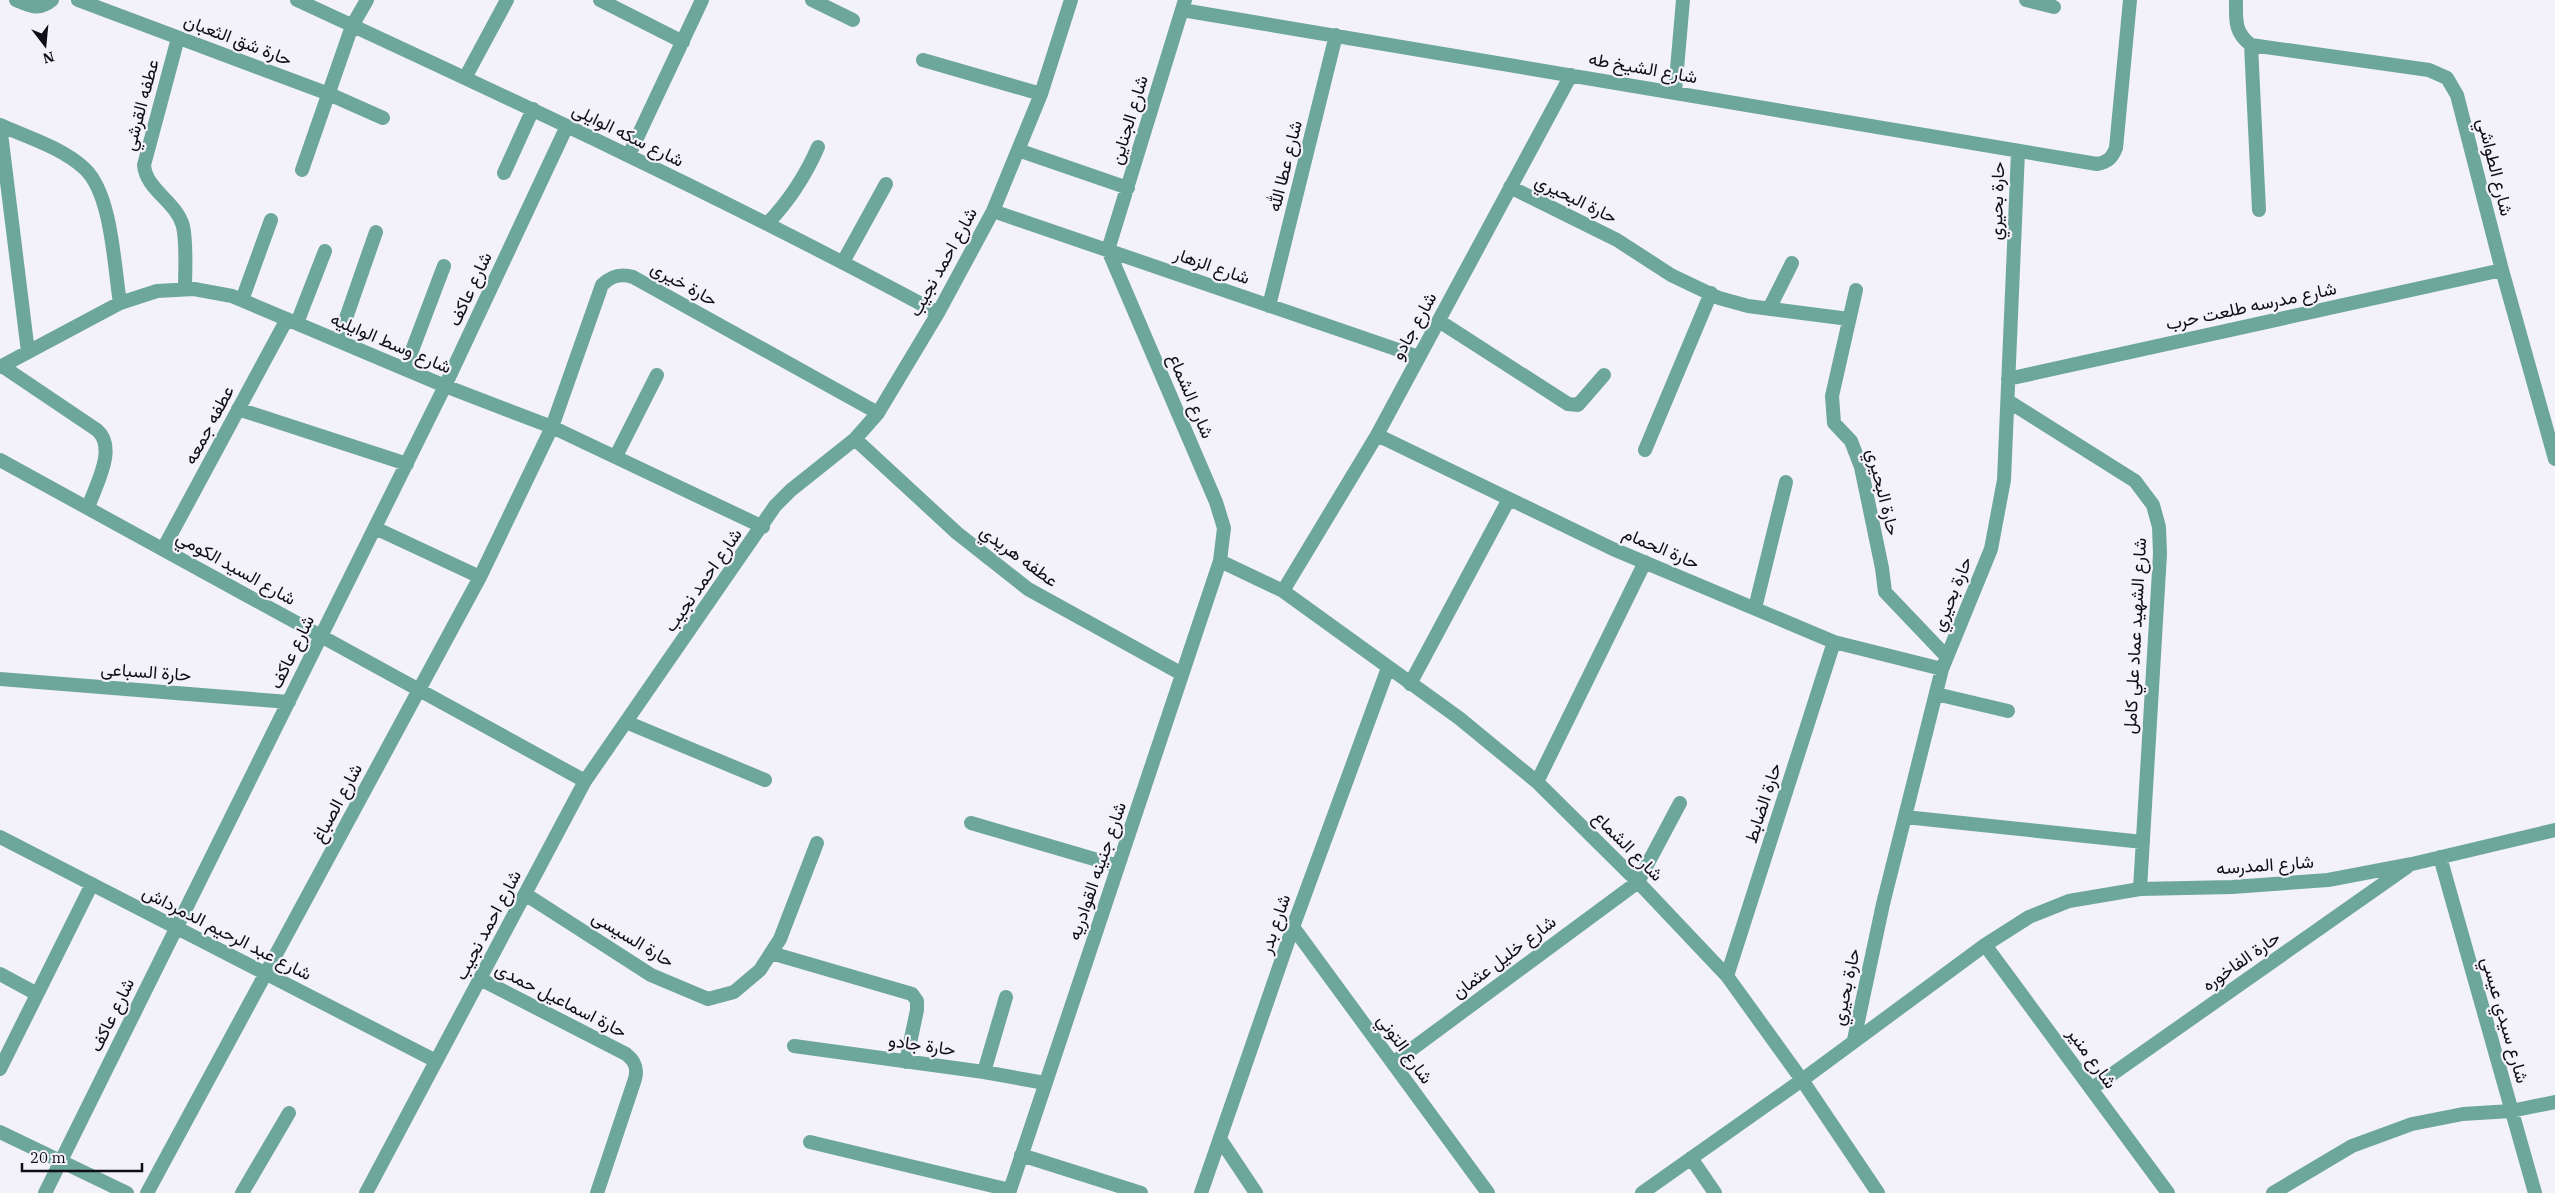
<svg xmlns="http://www.w3.org/2000/svg" width="2555" height="1193" viewBox="0 0 2555 1193" font-family="'IBM Plex Serif',Vazirmatn,serif">
	<rect width="100%" height="100%" fill="#f3f2f9"/>
	<g fill="none" stroke-linecap="round" stroke-linejoin="round">
		<path stroke="#6da799" stroke-width="14" d="M16 0C30 6 39 11 52 0
			M78 0 329 94 383 118
			M297 0C513 100 729 200 938 313
			M600 0 683 42
			M812 0 853 20
			M2026 0 2054 7
			M2236 0C2236 20 2234 32 2251 45L2429 70 2447 78 2457 95 2502 270 2555 459
			M1182 10 2097 164C2108 162 2112 158 2116 148L2130 0
			M178 38 144 165C146 190 176 201 183 226 187 245 185 270 185 289
			M2251 45 2259 210
			M923 60 1041 94
			M465 78 507 0
			M1675 92 1683 0
			M0 125C27 137 63 148 85 169 112 195 114 266 120 303
			M0 125 28 352
			M1018 150 1128 188
			M629 155 702 0
			M302 170 352 26 367 0
			M504 173 533 109
			M1510 187 1617 240 1671 275 1719 298 1748 306 1849 319
			M993 211 1419 357
			M767 224C790 200 805 177 818 147
			M843 262 886 184
			M1856 290 1832 396 1834 423 1851 441 1861 467 1882 568 1885 592 1947 657
			M242 300 271 220
			M1269 306 1336 35
			M1769 309 1792 263
			M1439 321 1568 404 1578 405 1604 375
			M297 323 325 251
			M338 341 376 232
			M2 366 97 430C118 448 95 486 88 508
			M0 367 120 303 157 291 194 289 232 296 445 386 552 427 763 527
			M405 369 444 266
			M2008 379 2502 270
			M2008 401 2135 481 2153 505 2159 527 2160 554 2140 889
			M238 409 407 464
			M1377 435 1613 549 1834 642 1942 669
			M855 439 957 533 1028 589 1182 674
			M1645 450 1711 293
			M616 456 657 375
			M0 460 585 781
			M375 528 480 577
			M163 549 287 319
			M1220 561 1283 591 1459 718 1537 782 1638 882 1727 976 1802 1080 1878 1193
			M1283 591 1377 435 1571 75
			M1755 608 1786 482
			M0 679 289 702
			M1410 684 1509 499
			M1936 694 2008 711
			M626 722 765 780
			M1537 782 1645 562
			M1905 817 2143 842
			M971 823 1118 866
			M0 837 436 1061
			M2440 857 2535 1193
			M525 894 651 975 708 999 734 992 760 970 780 939 817 843
			M1293 927 1488 1193
			M1985 945 2168 1193
			M771 953 912 994 917 1001V1010L906 1062
			M0 974 37 994
			M1727 976 1834 642
			M480 979 626 1054C635 1061 638 1068 635 1079L597 1193
			M1854 1040 1883 904 1942 669 1991 549 2004 480 2018 152
			M794 1046 984 1072 1045 1083
			M1393 1063 1638 882 1680 803
			M0 1069 92 884
			M984 1072 1006 997
			M2091 1089 2407 867
			M0 1132 127 1193
			M1220 1139 1256 1193
			M810 1142 1010 1190
			M1021 1155 1141 1193
			M1691 1158 1715 1193
			M45 1193 445 386 567 126
			M147 1193 480 577 552 427 602 285C611 276 620 273 633 277L878 413
			M242 1193 289 1113
			M366 1193 585 781 775 506 791 490 855 439 878 413 938 313 993 211 1041 94 1071 0
			M1009 1193 1220 561 1224 528 1216 502 1108 250 1185 0
			M1201 1193 1293 927 1388 668
			M1642 1193 1802 1080 1985 945 2029 917 2069 901 2140 889 2232 887 2328 880 2412 864 2555 830
			M2273 1193 2352 1146 2412 1124 2463 1114 2511 1111 2555 1102"/>
	</g>
	<g text-anchor="middle" stroke-width="4.5" stroke-linejoin="round" paint-order="stroke">
		<g font-size="18" fill="#0f0d18" stroke="#f3f2f9">
			<text transform="translate(238 40) rotate(21)" y="6">حارة شق الثعبان</text>
			<text transform="translate(1643 68) rotate(10)" y="6">شارع الشيخ طه</text>
			<text transform="translate(141 105) rotate(-75)" y="6">عطفه القرشي</text>
			<text transform="translate(1129 120) rotate(-73)" y="6">شارع الجناين</text>
			<text transform="translate(628 135) rotate(26)" y="6">شارع سكه الوايلى</text>
			<text transform="translate(1285 166) rotate(-76)" y="6">شارع عطا الله</text>
			<text transform="translate(2495 167) rotate(76)" y="6">شارع الطواشي</text>
			<text transform="translate(1576 199) rotate(26)" y="6">حارة البحيري</text>
			<text transform="translate(1997 201) rotate(-88)" y="6">حارة بحيري</text>
			<text transform="translate(943 262) rotate(-61)" y="6">شارع احمد نجيب</text>
			<text transform="translate(1212 266) rotate(19)" y="6">شارع الزهار</text>
			<text transform="translate(684 284) rotate(29)" y="6">حارة خيرى</text>
			<text transform="translate(470 289) rotate(-65)" y="6">شارع عاكف</text>
			<text transform="translate(2251 306) rotate(-12)" y="6">شارع مدرسه طلعت حرب</text>
			<text transform="translate(1414 326) rotate(-61)" y="6">شارع جادو</text>
			<text transform="translate(391 343) rotate(23)" y="6">شارع وسط الوايليه</text>
			<text transform="translate(1191 396) rotate(67)" y="6">شارع الشماع</text>
			<text transform="translate(209 425) rotate(-62)" y="6">عطفه جمعه</text>
			<text transform="translate(1883 492) rotate(76)" y="6">حارة البحيري</text>
			<text transform="translate(1661 548) rotate(23)" y="6">حارة الحمام</text>
			<text transform="translate(1019 556) rotate(36)" y="6">عطفه هريدي</text>
			<text transform="translate(236 568) rotate(29)" y="6">شارع السيد الكومي</text>
			<text transform="translate(703 580) rotate(-55)" y="6">شارع احمد نجيب</text>
			<text transform="translate(1952 594) rotate(-68)" y="6">حارة بحيري</text>
			<text transform="translate(2135 636) rotate(-87)" y="6">شارع الشهيد عماد علي كامل</text>
			<text transform="translate(292 652) rotate(-64)" y="6">شارع عاكف</text>
			<text transform="translate(146 672) rotate(4)" y="6">حارة السباعى</text>
			<text transform="translate(337 803) rotate(-62)" y="6">شارع الصباغ</text>
			<text transform="translate(1763 803) rotate(-72)" y="6">حارة الضابط</text>
			<text transform="translate(1628 846) rotate(45)" y="6">شارع الشماع</text>
			<text transform="translate(2265 865) rotate(-4)" y="6">شارع المدرسه</text>
			<text transform="translate(1097 871) rotate(-71)" y="6">شارع جنينه القوادريه</text>
			<text transform="translate(1275 924) rotate(-71)" y="6">شارع بدر</text>
			<text transform="translate(488 925) rotate(-62)" y="6">شارع احمد نجيب</text>
			<text transform="translate(227 933) rotate(27)" y="6">شارع عبد الرحيم الدمرداش</text>
			<text transform="translate(633 939) rotate(31)" y="6">حارة السيسى</text>
			<text transform="translate(1504 957) rotate(-37)" y="6">شارع خليل عثمان</text>
			<text transform="translate(2241 961) rotate(-35)" y="6">حارة الفاخوره</text>
			<text transform="translate(1846 987) rotate(-78)" y="6">حارة بحيري</text>
			<text transform="translate(561 1000) rotate(27)" y="6">حارة اسماعيل حمدى</text>
			<text transform="translate(112 1015) rotate(-64)" y="6">شارع عاكف</text>
			<text transform="translate(2505 1020) rotate(74)" y="6">شارع سيدي عيسي</text>
			<text transform="translate(922 1045) rotate(8)" y="6">حارة جادو</text>
			<text transform="translate(1405 1049) rotate(54)" y="6">شارع التوني</text>
			<text transform="translate(2092 1058) rotate(54)" y="6">شارع منير</text>
		</g>
	</g>
	<g transform="translate(45 45) rotate(164)" stroke="#f3f2f9" stroke-width="4" paint-order="stroke">
	<path d="M0-4L9 19L0 12L-9 19Z" fill="#0f0d18"/>
	<text y="-8" font-size="14" font-weight="bold" text-anchor="middle" fill="#0f0d18">N</text>
	</g>
	<path d="M22 1163v8h120v-8" fill="none" stroke="#0f0d18" stroke-width="2.5"/>
	<text x="30" y="1163" font-size="15" fill="#0f0d18" stroke="#f3f2f9" stroke-width="4" paint-order="stroke">20 m</text>
</svg>
